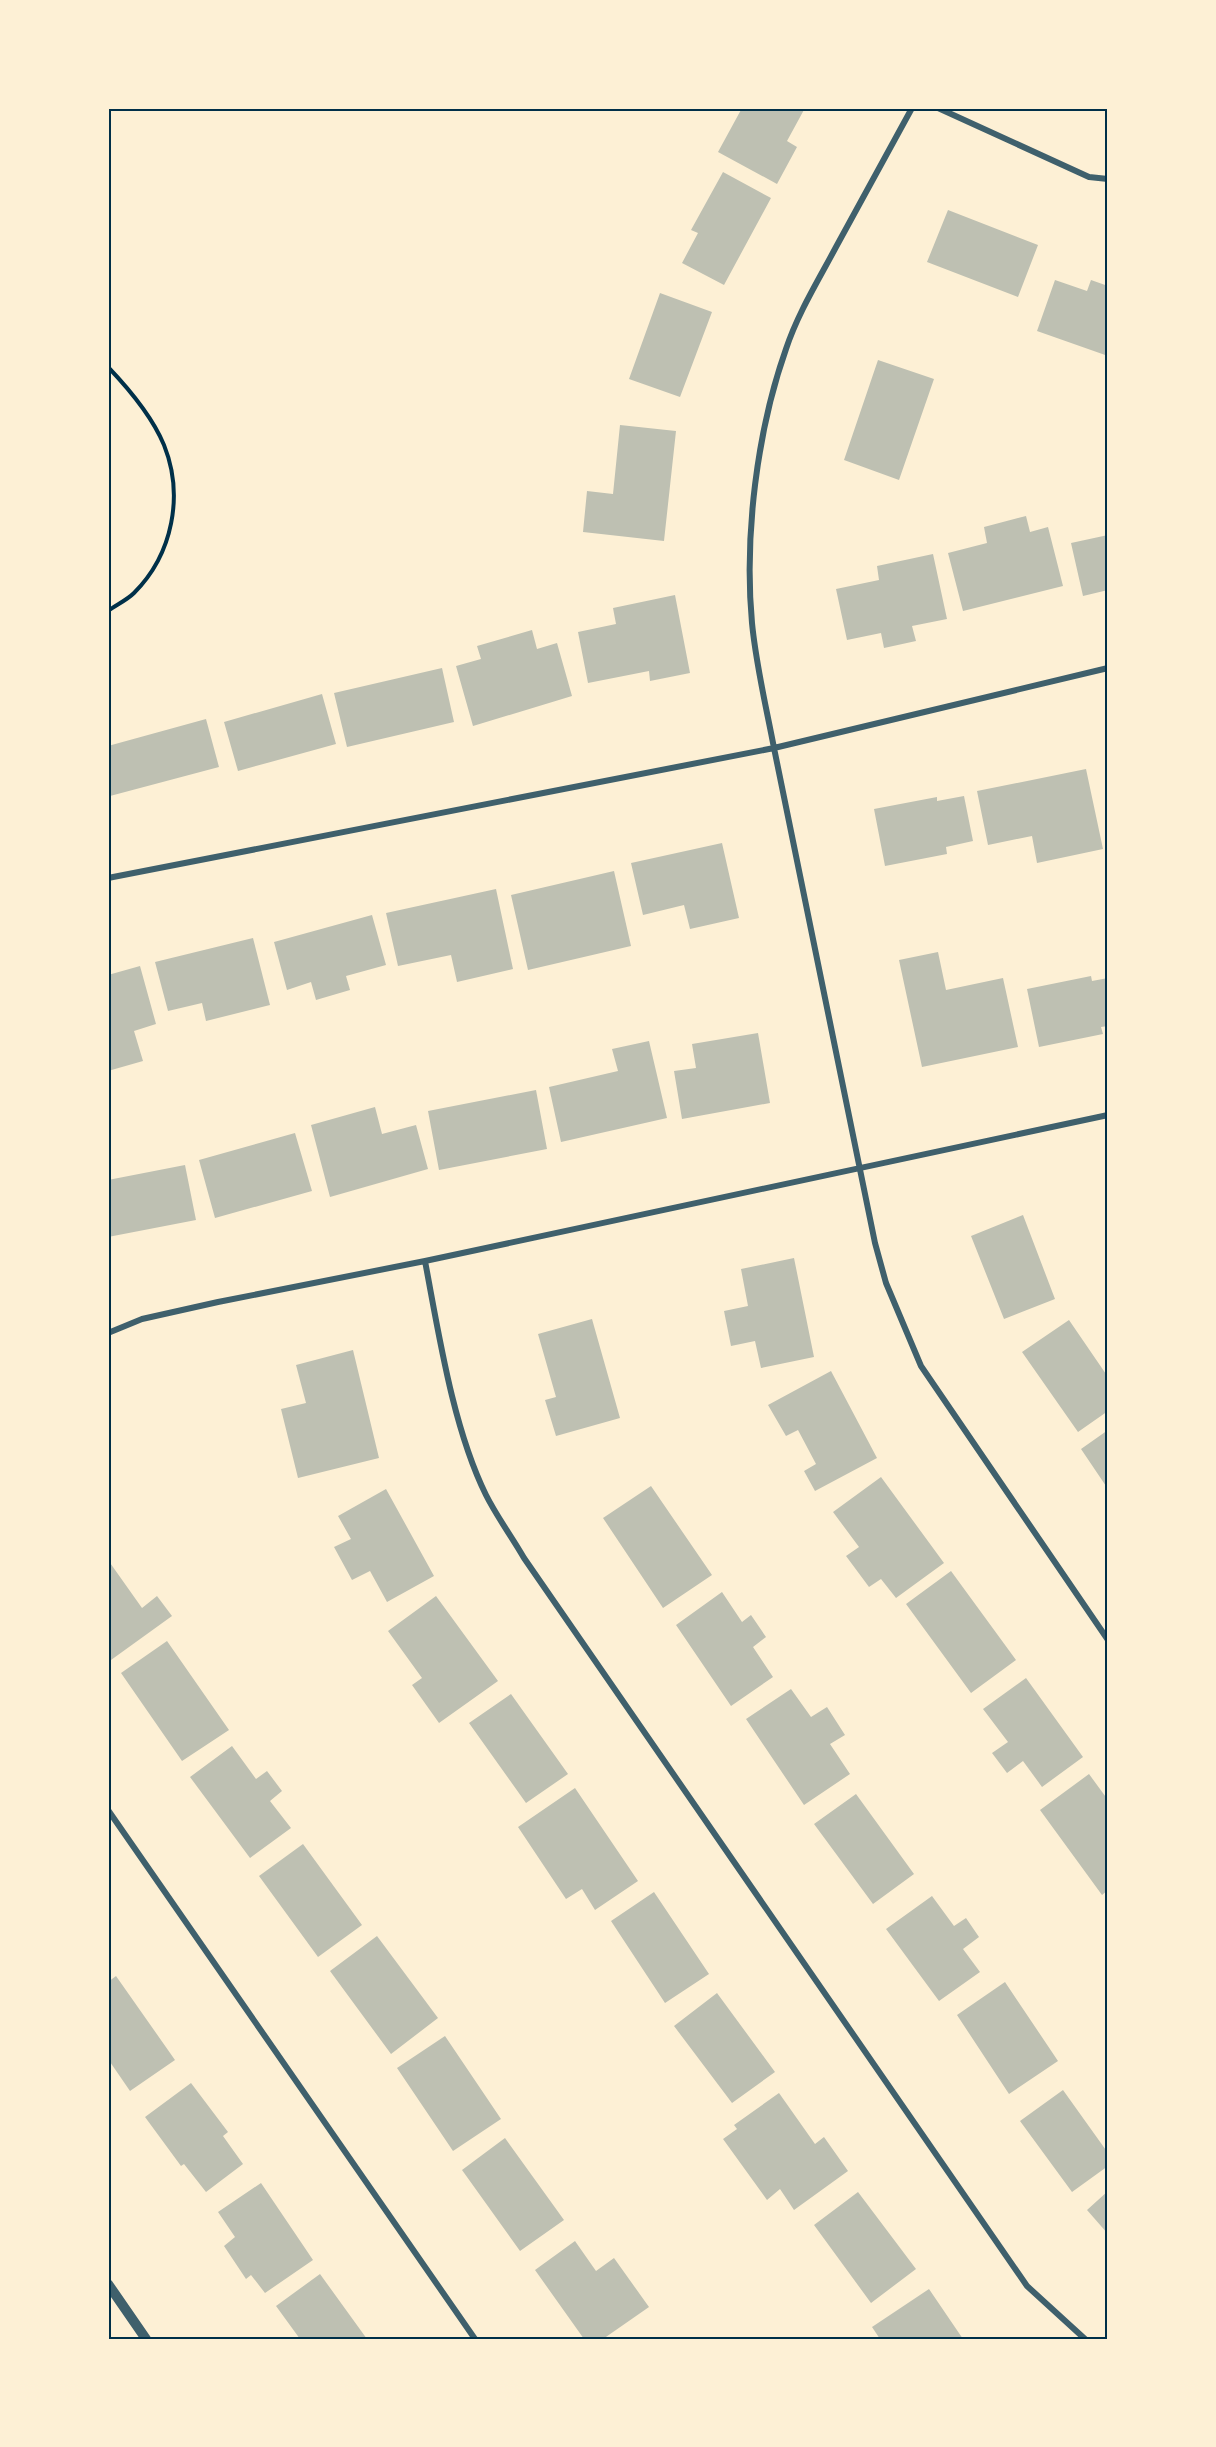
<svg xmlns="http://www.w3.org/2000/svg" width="1216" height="2447" viewBox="0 0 1216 2447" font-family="'Space Grotesk',sans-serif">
	<rect width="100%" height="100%" fill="#fdf0d5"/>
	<path fill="#bec0b2" d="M742 108H805L787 141 797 147 777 184 718 152Z
		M723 172 771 198 724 285 682 263 698 233 691 230Z
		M948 210 1038 245 1018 297 927 262Z
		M1055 280 1087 291 1091 280 1108 286V356L1037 331Z
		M660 293 712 312 680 397 629 379Z
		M878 360 934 379 899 480 844 460Z
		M620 425 676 431 664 541 583 532 587 491 613 494Z
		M1026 516 1030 532 1048 527 1063 586 963 611 948 553 987 543 984 527Z
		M1108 535V590L1083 596 1071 543Z
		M933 554 947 619 912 626 916 641 884 648 881 633 847 640 836 589 879 580 877 566Z
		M675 595 690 673 650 681 649 671 588 683 578 632 616 624 613 608Z
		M532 630 537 649 557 643 572 696 473 726 456 666 481 659 477 646Z
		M442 668 454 722 347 747 334 693Z
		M322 694 336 744 238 771 224 722Z
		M206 719 219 767 110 796 108 787V746Z
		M1086 769 1103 849 1037 863 1032 836 988 845 977 791Z
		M964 796 973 841 946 847 947 854 885 866 874 809 937 797V801Z
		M722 843 739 918 690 929 684 905 643 915 631 863Z
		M614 871 631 946 528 970 511 895Z
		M496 889 513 969 457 982 451 955 398 966 386 913Z
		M372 915 386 965 346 976 350 990 316 1000 311 982 287 990 274 942Z
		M253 938 270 1005 206 1021 202 1003 168 1011 155 962Z
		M938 952 946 990 1003 978 1018 1047 922 1067 899 960Z
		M140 966 156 1024 134 1031 143 1061 108 1071V975Z
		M1091 976 1092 981 1108 978V1026L1101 1027 1103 1034 1039 1047 1027 989Z
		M758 1033 770 1103 682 1119 674 1071 696 1068 692 1044Z
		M649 1041 667 1118 561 1142 549 1087 618 1071 612 1049Z
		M536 1090 547 1149 439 1170 428 1111Z
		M375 1107 382 1134 416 1125 428 1169 330 1197 311 1125Z
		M295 1133 312 1191 215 1218 199 1160Z
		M185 1165 196 1220 108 1237V1180Z
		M1023 1215 1055 1299 1004 1319 971 1236Z
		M794 1258 814 1357 761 1368 755 1341 731 1346 724 1311 748 1306 741 1269Z
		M592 1319 620 1418 556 1436 545 1400 556 1397 538 1334Z
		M1069 1320 1108 1377V1411L1078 1432 1022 1352Z
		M353 1350 379 1458 298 1478 281 1409 306 1403 296 1365Z
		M831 1371 877 1458 815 1491 804 1471 816 1464 798 1430 786 1436 768 1405Z
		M1108 1430V1489L1081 1449Z
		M881 1477 944 1563 896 1598 881 1579 869 1587 846 1556 859 1547 833 1512Z
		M651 1486 712 1575 663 1608 603 1518Z
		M386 1489 434 1576 387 1602 370 1571 352 1580 334 1547 351 1539 338 1516Z
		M108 1560 142 1608 157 1596 172 1616 111 1660 108 1655Z
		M951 1571 1016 1660 971 1693 906 1604Z
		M722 1592 742 1622 751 1615 766 1637 753 1647 773 1677 731 1706 676 1625Z
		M436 1596 498 1681 439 1723 412 1685 422 1678 388 1631Z
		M167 1641 229 1730 182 1761 121 1673Z
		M1026 1678 1083 1757 1042 1787 1023 1761 1007 1773 992 1753 1008 1742 983 1709Z
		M791 1689 811 1717 827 1707 845 1735 830 1744 850 1774 804 1805 746 1719Z
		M511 1694 568 1774 526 1803 469 1723Z
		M232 1746 256 1779 267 1771 282 1791 270 1801 291 1828 250 1858 190 1777Z
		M1089 1774 1108 1800V1890L1102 1895 1040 1810Z
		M575 1788 638 1881 595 1910 582 1889 566 1899 518 1827Z
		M856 1794 914 1874 873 1904 814 1824Z
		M303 1844 362 1925 318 1957 259 1876Z
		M654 1892 709 1974 665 2003 611 1921Z
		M932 1896 954 1926 966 1918 979 1937 963 1949 980 1972 939 2001 886 1929Z
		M377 1936 438 2018 391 2054 330 1971Z
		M116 1976 175 2060 130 2091 108 2059V1982Z
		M1005 1982 1058 2061 1009 2094 957 2015Z
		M717 1993 775 2072 732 2103 674 2026Z
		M445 2036 501 2119 453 2151 397 2068Z
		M191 2083 228 2132 223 2136 243 2164 206 2192 184 2164 181 2166 145 2117Z
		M1063 2090 1108 2153V2166L1072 2192 1020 2121Z
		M779 2093 815 2144 824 2137 848 2171 794 2210 780 2189 767 2200 723 2139 737 2129 734 2125Z
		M505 2138 564 2220 520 2251 462 2170Z
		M261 2183 313 2260 265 2293 251 2275 246 2279 224 2246 235 2237 218 2212Z
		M1108 2191V2234L1087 2210Z
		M858 2192 916 2269 871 2303 814 2225Z
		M575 2241 596 2271 614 2258 649 2307 603 2339H584L535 2270Z
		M320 2274 367 2339H300L276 2306Z
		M929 2289 963 2339H880L872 2327Z"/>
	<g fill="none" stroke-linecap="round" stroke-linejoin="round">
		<path stroke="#003049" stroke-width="4" d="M108 367C129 389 152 416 164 445 184 495 173 554 134 593 127 600 116 605 108 611"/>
		<path stroke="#3f606c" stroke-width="6" d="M912 108C887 154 861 201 836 247 818 281 798 313 786 349 757 431 744 536 752 623 756 665 766 706 774 748L875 1243 886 1283 921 1366 1108 1640
			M938 108 1089 177 1108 179
			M108 878 774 748 1108 668
			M425 1261C439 1335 453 1428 486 1495 497 1517 512 1537 524 1558L1027 2286 1085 2339
			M108 1333 142 1319 218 1302 425 1261 1108 1115
			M108 1810 475 2339"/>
		<path stroke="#3f606c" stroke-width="10" d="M108 2284 146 2339"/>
	</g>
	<rect width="1216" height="2447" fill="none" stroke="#fdf0d5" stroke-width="219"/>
	<rect x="110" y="110" width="996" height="2228" fill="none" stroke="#003049" stroke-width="2"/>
</svg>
